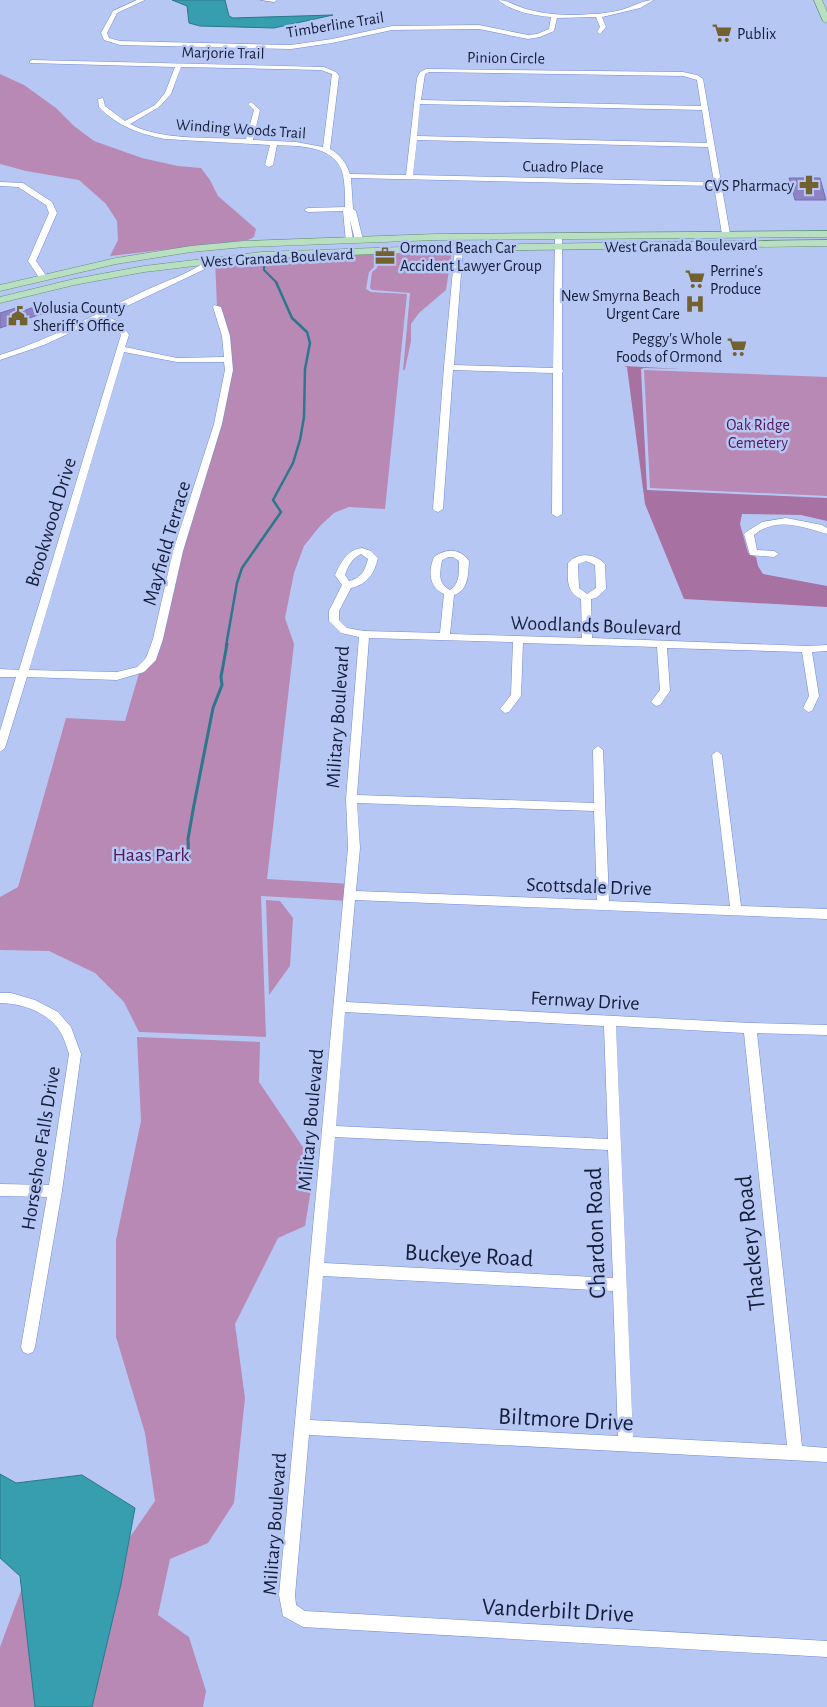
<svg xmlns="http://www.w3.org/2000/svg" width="827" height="1707" viewBox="0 0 827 1707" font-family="'Alegreya Sans',sans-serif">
	<rect width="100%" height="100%" fill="#b7c7f4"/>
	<path fill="#b989b5" d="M0 74 24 85 56 108 74 126 94 141 142 158 178 166 201 168 210 180 218 196 256 229 254 237 248 240 110 256 118 240 117 221 106 204 79 180 26 171 0 164Z
		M376 251 374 267 369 272 366 289 371 292 407 294 385 509 349 507 334 513 320 526 304 546 294 573 285 618 294 644 267 879 351 884 349 901 261 896 266 1037 139 1032 124 1002 95 973 49 951 0 950V897L18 887 66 718 125 721 140 670 151 660 206 467 229 370 217 307 215 259Z
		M452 251 446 290 419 313 411 324V341L405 369 403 371 410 293 372 290 370 288 372 272 377 268 379 255Z
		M644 370 827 377V496L650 488Z
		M266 900 280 901 293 918 290 966 269 995Z
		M137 1037 260 1042 259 1082 315 1165 305 1226 278 1238 235 1324 245 1398 234 1503 208 1543 170 1559 158 1615 189 1637 206 1691 203 1707H92L121 1584 130 1537 155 1501 145 1433 116 1337V1240L141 1121Z
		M22 1588 35 1707H0V1647Z"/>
	<path fill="#a771a2" d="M624 366 682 369 644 368 641 369 647 490 827 498V521L801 515 742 514 740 524 748 553 756 557 758 566 763 574 827 586V607L684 599 645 504 627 367Z"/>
	<path fill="#369eae" stroke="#2c778b" d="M172 0H225L229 16 233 18 333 15 274 28 200 26 189 23 187 6Z
		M0 1474 16 1483 82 1475 135 1508 121 1584 92 1707H35L20 1576 0 1558Z"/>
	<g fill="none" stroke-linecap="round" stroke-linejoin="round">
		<path stroke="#2c778b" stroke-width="2" d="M264 261V270L277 283"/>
		<path stroke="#2c778b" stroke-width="2.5" d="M226 646 237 583 242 568 281 512 273 500 293 463 300 440 304 417 305 369 310 343 307 332 292 318 276 282"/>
		<path stroke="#2c778b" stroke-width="3" d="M189 861 188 839 193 810 213 708 222 685 221 677 227 644"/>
	</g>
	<path fill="#8d84c5" stroke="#776cb4" d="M789 178H820L826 200H795Z
		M37 306 44 313 0 328V313L19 307 23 311Z"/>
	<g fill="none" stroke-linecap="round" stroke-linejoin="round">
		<defs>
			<path id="minor" d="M137 0H145L117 13 107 33 109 38 120 41 291 45 332 39 392 26 479 25 528 35 537 34 549 29 551 17C532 15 513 12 498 0 509 0 519 8 530 10 545 14 561 15 576 15 592 14 606 14 621 10 632 7 643 0 654 0L640 8 602 17 606 27 600 34 597 32 600 27 596 17 557 18 554 31 540 37 528 39 479 29 392 30 332 43 291 49 120 45 104 40 101 33 113 11Z
				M261 0H277L274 2Z
				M32 60 324 67 336 72 339 76 330 149C341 155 346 163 350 174L406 175 417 78 420 72 426 69 683 72 697 75 703 79 730 234 726 236 722 234 714 186 351 178 353 209 356 211 363 240 359 242 355 240 350 220 353 240 346 242 343 211 308 212 304 210 308 208 345 207C345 197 345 185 343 175 337 146 301 146 277 145L273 165 269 167 265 165 270 145 165 139C140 134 117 126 99 107L98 99 103 98 105 106 125 121 155 105 165 93 175 67 30 63V61ZM181 67 321 70 332 74 323 147 296 142 253 140 260 110 251 102 248 104 254 110 246 139C210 137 162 141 130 124L159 107 171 94ZM429 72 683 76 697 80 701 106 421 100 425 74ZM420 104 702 110 707 143 417 136ZM417 140 708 147 714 182 413 175Z
				M0 182 23 183 52 202 57 213 36 261 47 277 46 279H40L28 261 49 213 46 205 18 187 0 186Z
				M555 233 562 235V369L563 371 562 373V514L557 517 552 514 553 373 453 370 443 509 438 512 435 511 433 509 444 367 455 248 459 246 463 248 454 365 553 368Z
				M212 257 219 259 205 269 106 316 121 323 129 335 125 347 177 358 224 357 222 336 213 307 214 305 221 307 230 336 233 370 222 424 183 551 163 639 156 660 144 672 117 680 27 677 5 748 0 752V731L16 677H0V669L19 670 121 335 115 327 100 319 44 345 0 360V355C49 340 94 315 140 293 164 281 191 274 212 257ZM124 352 177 362H224L225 370 214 424 173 551 153 639 146 658 137 667 117 672 29 670Z
				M786 518 822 525 827 528V534C803 527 776 516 754 535L757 550 774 551 779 554 774 557 750 555 744 534 746 532 762 522Z
				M362 548 371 551 378 558C374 574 368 584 351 588L339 611V620L347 628 364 631 440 633 444 594C429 587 428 572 434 557 446 548 460 548 469 561 468 574 469 590 454 595L450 634 582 638 581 599C565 592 568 577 568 563 578 552 595 553 605 564L606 589 596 598 591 599 592 638 807 646 827 645V651L812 652 819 696 812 711 808 712 803 708 809 696 802 652 667 648 670 691 660 705 656 706 651 702 660 690 657 647 523 643 521 696 509 712 505 713 500 709 511 695 513 642 369 638 357 795 594 803 593 750 598 746 603 750 609 901 730 906 712 755 717 751 722 755 741 906 827 909V919L355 900 346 1002 750 1023 827 1025V1035L757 1033 802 1446 827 1448V1462L309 1435 295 1595 296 1605 305 1611 827 1641V1657L303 1627 283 1616 279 1595 348 848 346 799 359 637 341 633 329 621V611L342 585 335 575C341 562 347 550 362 548ZM361 554 368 559C365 570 362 578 349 581L345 575C348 566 352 558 361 554ZM448 557H453L459 561C459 572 460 584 450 590 437 583 440 573 442 560ZM586 561 595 565 596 588 587 594 579 588 578 564ZM357 803 594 811 597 900 356 891 360 848ZM345 1012 604 1026 608 1139 336 1126ZM616 1026 744 1033 787 1445 633 1437ZM335 1137 608 1150 613 1278 324 1263ZM323 1276 613 1291 618 1436 310 1420Z
				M0 993H11L35 1000 58 1012 71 1027 81 1054 62 1191 35 1347 33 1352 28 1354 23 1352 21 1347 47 1197 0 1196V1184L49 1185 69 1054C67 1048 65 1041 62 1035 51 1013 22 1003 0 1003Z"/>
			<path id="major" d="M814 0H822L827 12V23L823 21Z
				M827 231V237L436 240 244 247 191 252 116 264 0 291V285L116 258 191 246 244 241 436 234Z
				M827 240V246L459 251 262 258 144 272 74 285 0 303V297L74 279 144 266 262 252 459 245Z"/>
		</defs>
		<use href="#minor" stroke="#738ad0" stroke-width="1"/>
		<use href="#major" stroke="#608f75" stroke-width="1"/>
		<use href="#minor" fill="#fff" fill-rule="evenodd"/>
		<use href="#major" fill="#b8e0c0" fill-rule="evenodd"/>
	</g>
	<defs>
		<symbol id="supermarket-bare" viewBox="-9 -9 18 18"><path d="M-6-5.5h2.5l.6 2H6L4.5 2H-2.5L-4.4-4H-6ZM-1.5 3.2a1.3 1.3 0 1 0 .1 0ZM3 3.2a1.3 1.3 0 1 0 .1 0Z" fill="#73612f" stroke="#b7c7f4" stroke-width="2.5" paint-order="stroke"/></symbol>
		<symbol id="pharmacy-bare" viewBox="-9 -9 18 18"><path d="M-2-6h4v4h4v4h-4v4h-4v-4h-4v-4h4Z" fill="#73612f" stroke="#b7c7f4" stroke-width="2.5" paint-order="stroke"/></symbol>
		<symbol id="office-bare" viewBox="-9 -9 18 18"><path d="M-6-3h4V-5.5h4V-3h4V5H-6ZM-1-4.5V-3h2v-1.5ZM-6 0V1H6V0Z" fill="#73612f" stroke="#b7c7f4" stroke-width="2.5" paint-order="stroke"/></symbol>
		<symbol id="hospital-bare" viewBox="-9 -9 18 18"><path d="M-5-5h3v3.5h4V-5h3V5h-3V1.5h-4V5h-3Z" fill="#73612f" stroke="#b7c7f4" stroke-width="2.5" paint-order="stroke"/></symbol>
		<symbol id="civic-bare" viewBox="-9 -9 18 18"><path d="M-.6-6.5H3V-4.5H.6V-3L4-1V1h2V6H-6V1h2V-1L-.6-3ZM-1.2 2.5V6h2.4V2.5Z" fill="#73612f" stroke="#b7c7f4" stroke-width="2.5" paint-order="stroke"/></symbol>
	</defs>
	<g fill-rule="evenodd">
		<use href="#supermarket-bare" x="708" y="19" width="28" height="28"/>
		<use href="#pharmacy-bare" x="795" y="171" width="28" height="28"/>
		<use href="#office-bare" x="371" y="242" width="28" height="28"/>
		<use href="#supermarket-bare" x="681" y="265" width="28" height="28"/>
		<use href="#hospital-bare" x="681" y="290" width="28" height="28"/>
		<use href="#civic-bare" x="4" y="302" width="28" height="28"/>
		<use href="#supermarket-bare" x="723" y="333" width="28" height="28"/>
	</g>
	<g text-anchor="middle" stroke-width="5" stroke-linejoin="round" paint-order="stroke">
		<g font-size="16" fill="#151d39" stroke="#b7c7f4">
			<text transform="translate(335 24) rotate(-9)" y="6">Timberline Trail</text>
			<text transform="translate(223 52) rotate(1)" y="6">Marjorie Trail</text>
			<text transform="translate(506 57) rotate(1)" y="6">Pinion Circle</text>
			<text transform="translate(241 128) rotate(4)" y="6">Winding Woods Trail</text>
			<text transform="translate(563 166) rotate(1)" y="6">Cuadro Place</text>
			<text transform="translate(681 245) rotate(-1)" y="6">West Granada Boulevard</text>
			<text transform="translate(277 257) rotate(-3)" y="6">West Granada Boulevard</text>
		</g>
		<g font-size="16" fill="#151d39" stroke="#b7c7f4" text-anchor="start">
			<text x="737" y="39">Publix</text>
			<text x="794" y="191" text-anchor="end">CVS Pharmacy</text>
			<text x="400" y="253">Ormond Beach Car<tspan x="400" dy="18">Accident Lawyer Group</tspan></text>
			<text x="710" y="276">Perrine's<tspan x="710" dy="18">Produce</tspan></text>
			<text x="680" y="301" text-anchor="end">New Smyrna Beach<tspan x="680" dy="18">Urgent Care</tspan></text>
			<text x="33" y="313">Volusia County<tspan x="33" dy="18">Sheriff's Office</tspan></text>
			<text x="722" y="344" text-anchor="end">Peggy's Whole<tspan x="722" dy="18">Foods of Ormond</tspan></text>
		</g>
		<g font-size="16" fill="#571454" stroke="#b7c7f4">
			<text x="758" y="430">Oak Ridge<tspan x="758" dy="18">Cemetery</tspan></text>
		</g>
		<g font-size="20" fill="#151d39" stroke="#b7c7f4">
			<text transform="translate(50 522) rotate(-73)" y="7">Brookwood Drive</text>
			<text transform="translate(166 543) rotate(-74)" y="7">Mayfield Terrace</text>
			<text transform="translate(596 625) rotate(2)" y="7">Woodlands Boulevard</text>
			<text transform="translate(337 717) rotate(-86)" y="7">Military Boulevard</text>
			<text transform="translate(589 886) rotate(2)" y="7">Scottsdale Drive</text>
			<text transform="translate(585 1000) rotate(3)" y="7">Fernway Drive</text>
			<text transform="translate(310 1120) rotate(-85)" y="7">Military Boulevard</text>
			<text transform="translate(40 1148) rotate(-81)" y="7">Horseshoe Falls Drive</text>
			<text transform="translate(274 1524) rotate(-86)" y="7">Military Boulevard</text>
		</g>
		<g font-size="20" fill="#571454" stroke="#b7c7f4">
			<text x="151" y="861">Haas Park</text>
		</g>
		<g font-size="24" fill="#151d39" stroke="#b7c7f4">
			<text transform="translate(595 1233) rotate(-92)" y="8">Chardon Road</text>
			<text transform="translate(750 1243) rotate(-96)" y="8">Thackery Road</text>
			<text transform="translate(469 1255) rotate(3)" y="8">Buckeye Road</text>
			<text transform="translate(566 1419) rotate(3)" y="8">Biltmore Drive</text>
			<text transform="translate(558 1610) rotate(3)" y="8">Vanderbilt Drive</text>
		</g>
	</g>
</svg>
